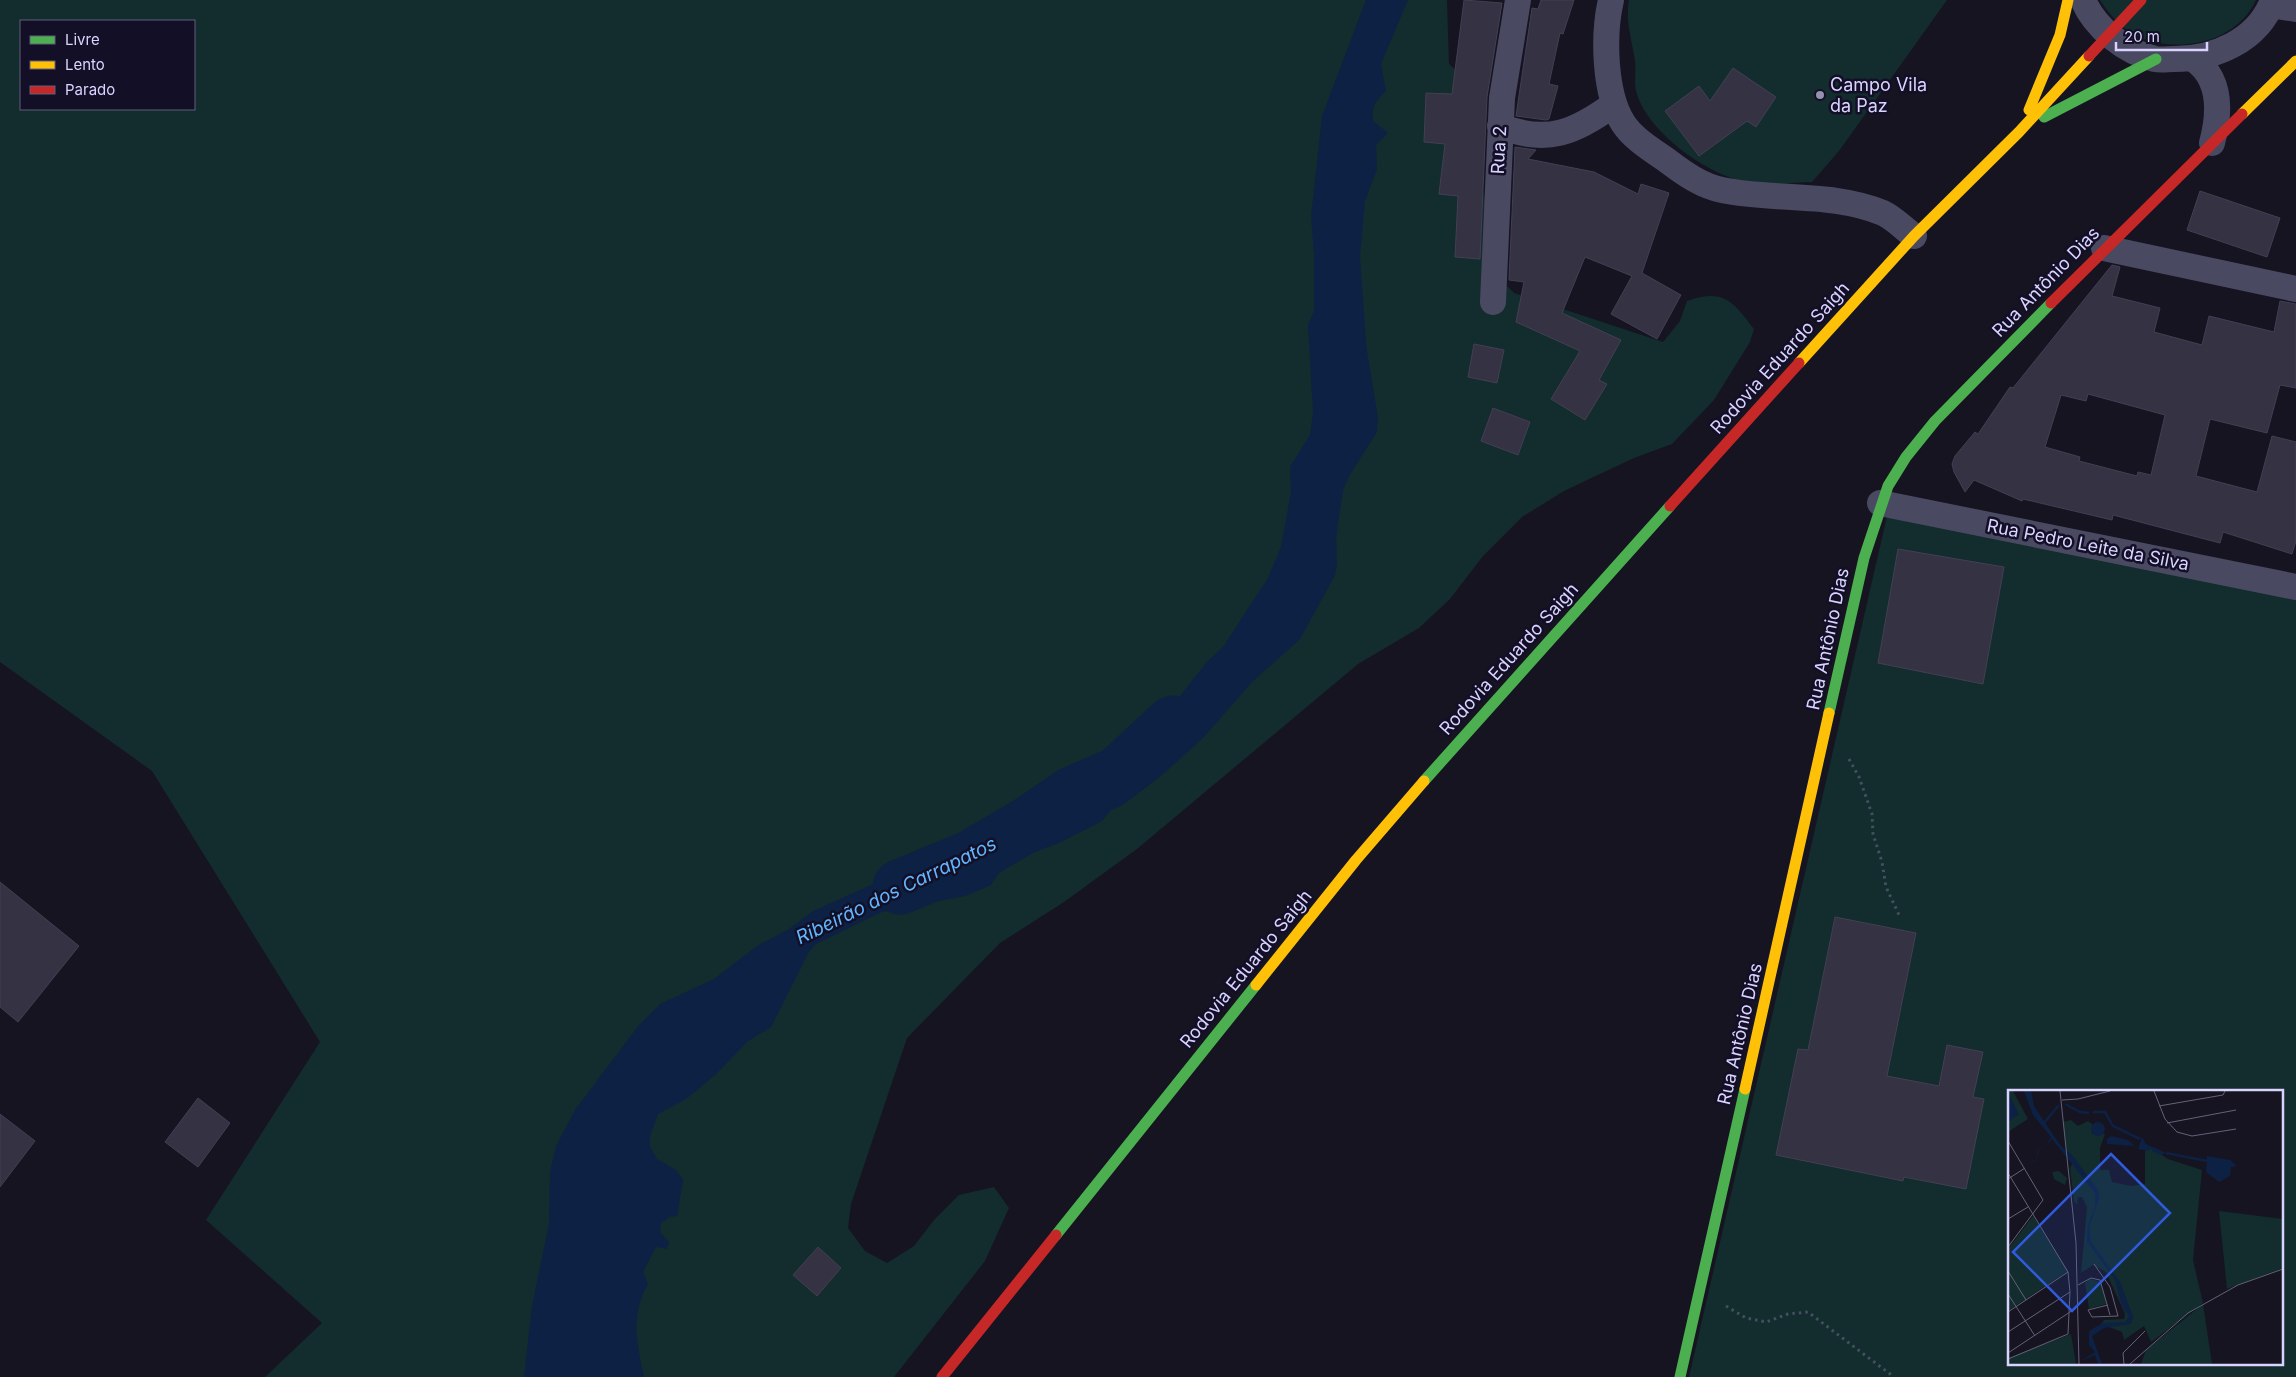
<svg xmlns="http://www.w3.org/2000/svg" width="2296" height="1377" viewBox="0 0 2296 1377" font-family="Inter,sans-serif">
	<rect width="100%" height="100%" fill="#161421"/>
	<path fill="#132c2d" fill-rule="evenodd" d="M0 0H1447L1449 64 1462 75 1486 206 1494 273 1514 293 1663 342 1680 321 1687 301C1723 288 1733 301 1754 329L1750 342 1714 400 1672 444 1634 458 1564 491 1522 517 1483 556 1450 599 1419 628 1358 664 1137 849 1064 902 1000 943 907 1038 851 1204 848 1228 865 1251 887 1263 914 1246 934 1220 959 1195 994 1187 1009 1208 985 1261 894 1377H265L322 1323 206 1220 320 1042 152 771 0 662ZM21 21H194V109H21Z
		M1629 0H1947L1839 151 1812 182C1794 182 1773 186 1755 184 1713 179 1647 134 1636 91 1634 82 1636 71 1635 61 1632 40 1625 21 1629 0Z
		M2100 0H2256C2236 44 2175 55 2135 35 2120 27 2109 14 2100 0Z
		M1887 516 2296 598V1377H1689ZM2010 1091H2282V1363H2010Z"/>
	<path fill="#0d2144" d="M1366 0H1408L1381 64 1386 91C1376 101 1370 107 1374 122L1388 133 1376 145 1377 169 1365 201 1360 256 1366 345 1378 418 1377 432 1349 476 1343 490 1336 538 1337 565 1335 575 1300 639 1252 682 1203 738 1161 776 1121 806 1111 810 1102 821 1059 843 1005 863 991 885 965 896 882 912 816 944 809 952 771 1027 748 1041 715 1075 686 1099 658 1114 650 1136V1147L657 1159 676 1170 683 1180 677 1216 669 1217 661 1223 660 1232 669 1242 667 1249 656 1247 643 1272 648 1284C630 1315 637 1344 644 1377H524L532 1306 549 1224 550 1172 556 1146 575 1110 639 1025 660 1004 714 979 757 946 789 929 813 911 887 878 949 858H970L1028 824 1072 794 1118 774 1132 751 1170 709 1206 663 1223 647 1268 578 1281 547 1291 492 1290 467 1310 435 1313 413 1308 325 1314 311V254L1311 217 1322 116Z"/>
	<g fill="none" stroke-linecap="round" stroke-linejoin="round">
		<path stroke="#0d2144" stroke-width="55" d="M900 887 970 858 1028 824 1072 794 1118 774 1173 723"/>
	</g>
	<path fill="#343243" stroke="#433f54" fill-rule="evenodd" d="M1464 0 1502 3 1487 97 1480 259 1455 257 1458 196 1439 194 1445 144 1424 142 1426 93 1452 94Z
		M1541 0H1574L1563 34 1560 33 1549 84 1558 86 1549 119 1546 120 1516 116 1532 8 1538 9Z
		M1733 68 1776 97 1756 127 1747 121 1699 156 1665 111 1699 86 1710 101Z
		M1515 147 1536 150 1528 159 1594 172 1638 194 1641 184 1669 193 1642 273 1681 295 1657 339 1611 314 1632 276 1585 257 1562 313 1621 340 1599 380 1607 384 1585 420 1551 399 1580 351 1516 322 1524 282 1509 280Z
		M2200 191 2280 218 2267 257 2187 230Z
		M2112 265 2120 267 2112 296 2160 308 2154 332 2202 345 2209 316 2274 332 2280 301 2296 304V388L2280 385 2267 433 2210 419 2196 476 2257 492 2272 436 2296 442V541L2292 554 2223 532 2220 543 2113 515 2112 520 2023 499 2022 501 1974 480 1965 492 1954 472 1952 464 1955 456 1975 432 1978 434 2010 387 2013 388ZM2088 394 2165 415 2151 475 2138 472 2137 476 2079 461 2080 457 2045 447 2061 395 2086 401Z
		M1474 344 1504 350 1497 383 1468 377Z
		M1493 408 1530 422 1518 455 1481 441Z
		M1898 549 2004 567 1983 684 1878 663Z
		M0 882 79 946 18 1022 0 1007Z
		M1835 917 1916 933 1887 1076 1939 1086 1947 1045 1983 1052 1973 1097 1984 1099 1966 1189 1904 1177 1903 1181 1776 1155 1798 1049 1808 1050Z
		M198 1098 230 1123 198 1167 165 1142Z
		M0 1114 35 1141 0 1187Z
		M818 1247 841 1268 817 1296 793 1275Z"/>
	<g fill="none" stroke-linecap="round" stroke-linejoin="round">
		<path stroke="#44505f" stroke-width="3" stroke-dasharray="2.5 4" stroke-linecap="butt" d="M1849 759 1859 777 1872 814 1873 834 1882 862 1886 887 1900 917
			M1726 1306 1746 1318 1766 1322 1788 1314 1808 1312 1894 1377"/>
		<path stroke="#4a4962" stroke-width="26" d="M1611 0C1603 34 1604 93 1623 123 1633 139 1654 151 1669 162 1685 174 1702 186 1722 190 1775 201 1833 192 1883 213 1894 218 1904 229 1914 236
			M2083 0C2095 28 2125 52 2155 59 2161 60 2168 59 2174 59 2214 59 2258 41 2273 0
			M2271 5 2296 9
			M2193 59C2222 78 2220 113 2212 143
			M1500 126C1547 145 1576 132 1614 104
			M2104 248 2296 289
			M1493 302 1502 98 1518 0
			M1880 503 2296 587"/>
		<path stroke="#4caf50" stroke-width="11" d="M2044 117 2156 59
			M1829 713 1864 558 1888 486 1906 457 1935 421 2051 303
			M1424 781 1670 506
			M1056 1235 1256 985
			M1680 1377 1745 1089"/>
		<path stroke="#ffc107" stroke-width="11" d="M2029 110 2060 35 2068 0
			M2242 114 2296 61
			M1799 363 1914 236 2019 132 2089 56
			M1256 985 1356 860 1424 781
			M1745 1089 1829 713"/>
		<path stroke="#c62828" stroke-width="11" d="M2089 56 2141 0
			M2051 303 2242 114
			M1670 506 1799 363
			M942 1377 1056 1235"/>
	</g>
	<circle fill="#9591b1" stroke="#130f26" stroke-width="2" cx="1820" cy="95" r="5"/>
	<g text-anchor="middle" stroke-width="5" stroke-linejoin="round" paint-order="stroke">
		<g font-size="18" fill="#d9d4ff" stroke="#130f26" text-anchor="start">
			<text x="1830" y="91">Campo Vila<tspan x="1830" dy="21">da Paz</tspan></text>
		</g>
		<g font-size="18" fill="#d9d4ff" stroke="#130f26">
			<text transform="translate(1499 150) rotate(-87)" y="6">Rua 2</text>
			<text transform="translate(2046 282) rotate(-46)" y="6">Rua Antônio Dias</text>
			<text transform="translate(1780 358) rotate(-48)" y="6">Rodovia Eduardo Saigh</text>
			<text transform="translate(2088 545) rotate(11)" y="6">Rua Pedro Leite da Silva</text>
			<text transform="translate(1828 639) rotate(-78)" y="6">Rua Antônio Dias</text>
			<text transform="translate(1509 659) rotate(-48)" y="6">Rodovia Eduardo Saigh</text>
			<text transform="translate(1246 969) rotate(-51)" y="6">Rodovia Eduardo Saigh</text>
			<text transform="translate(1740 1034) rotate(-77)" y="6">Rua Antônio Dias</text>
		</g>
		<g font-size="19" font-style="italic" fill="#62b6ff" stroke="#130f26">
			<text transform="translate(896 890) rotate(-26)" y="7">Ribeirão dos Carrapatos</text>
		</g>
	</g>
	<g transform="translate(2008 1090)">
		<rect width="275" height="275" fill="#161421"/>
		<path d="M0 1H5L20 29 0 42ZM63 30 70 36 80 31 84 34V44H97L92 58V80H101L104 92 123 96 137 94V61L143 58 160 69 194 80 185 170 195 213 143 252 136 236 116 250 114 242 93 234 96 230 116 229 117 224 98 182 85 175 73 183 79 117 74 107H70L69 115 66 111 62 79 66 68 59 61 55 32ZM51 81 59 88 57 95 46 89 44 82ZM211 121 275 129V178L219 199ZM25 126 60 181 0 221V159ZM82 189 93 192 98 214 81 219 77 193ZM195 214 204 274H133L138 260ZM63 244 68 274H0V268Z" fill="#132c2d"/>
		<path d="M16 1H23L26 16 52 55 65 66 90 100 91 108 81 138 83 152 112 192 125 227 123 234 96 238 84 246 94 274H90L87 265 73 271 87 262 81 255V241L94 233 117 232 121 226 114 216 107 190 79 151 80 135 87 117V103L44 49 38 56 31 60 28 71 18 75 28 70 30 60 38 56 43 47 25 25ZM0 3 11 24 0 32ZM83 39a7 7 0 1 1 14 0a7 7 0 1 1-14 0ZM103 46 120 50 127 56 99 54V49ZM134 47 138 54 158 63 153 65 144 61V58L140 61 130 59ZM199 66 222 70 229 76 223 77 222 86 211 92 198 82Z" fill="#0d2144"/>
		<path fill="none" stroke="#0d2144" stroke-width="2.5" d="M57 14 72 22 81 23M85 22H97L105 36 132 49M36 33 51 15M158 63 199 71"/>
		<path fill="none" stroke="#64617a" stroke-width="1" d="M52 1 68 153 71 274M146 1 157 29 169 42 184 46 228 39M54 10 70 9 102 1M151 16 215 5 217 1M159 33 228 20M0 51 35 110 0 157M0 83 60 182 62 202 60 244 0 269M0 89 17 78M0 129 20 117M0 181 18 210M70 195 83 188 92 190 102 225M0 204 27 246M80 220 84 227 110 226 102 197 86 174M80 220 100 215M0 222 60 182M0 242 62 202M0 263 65 220M116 274 115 263 137 241M122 274 180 223 230 195 275 179"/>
		<path fill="#305bdc" fill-opacity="0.15" stroke="#305bdc" stroke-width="2.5" d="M103 64 162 123 64 221 5 162Z"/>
		<rect width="275" height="275" fill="none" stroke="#d9d4ff" stroke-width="2.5"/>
	</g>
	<rect x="20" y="20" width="175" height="90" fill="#130f26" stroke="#625e7d"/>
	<rect x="30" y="36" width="25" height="8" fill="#4caf50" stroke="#625e7d"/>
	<text x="65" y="45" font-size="15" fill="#d9d4ff">Livre</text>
	<rect x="30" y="61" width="25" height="8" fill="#ffc107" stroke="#625e7d"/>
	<text x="65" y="70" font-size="15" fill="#d9d4ff">Lento</text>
	<rect x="30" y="86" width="25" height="8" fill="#c62828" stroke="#625e7d"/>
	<text x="65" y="95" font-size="15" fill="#d9d4ff">Parado</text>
	<path d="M2116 42v8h91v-8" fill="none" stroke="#d9d4ff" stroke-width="2.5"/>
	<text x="2124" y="42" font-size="15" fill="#d9d4ff" stroke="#130f26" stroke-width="4" paint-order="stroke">20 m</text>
</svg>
